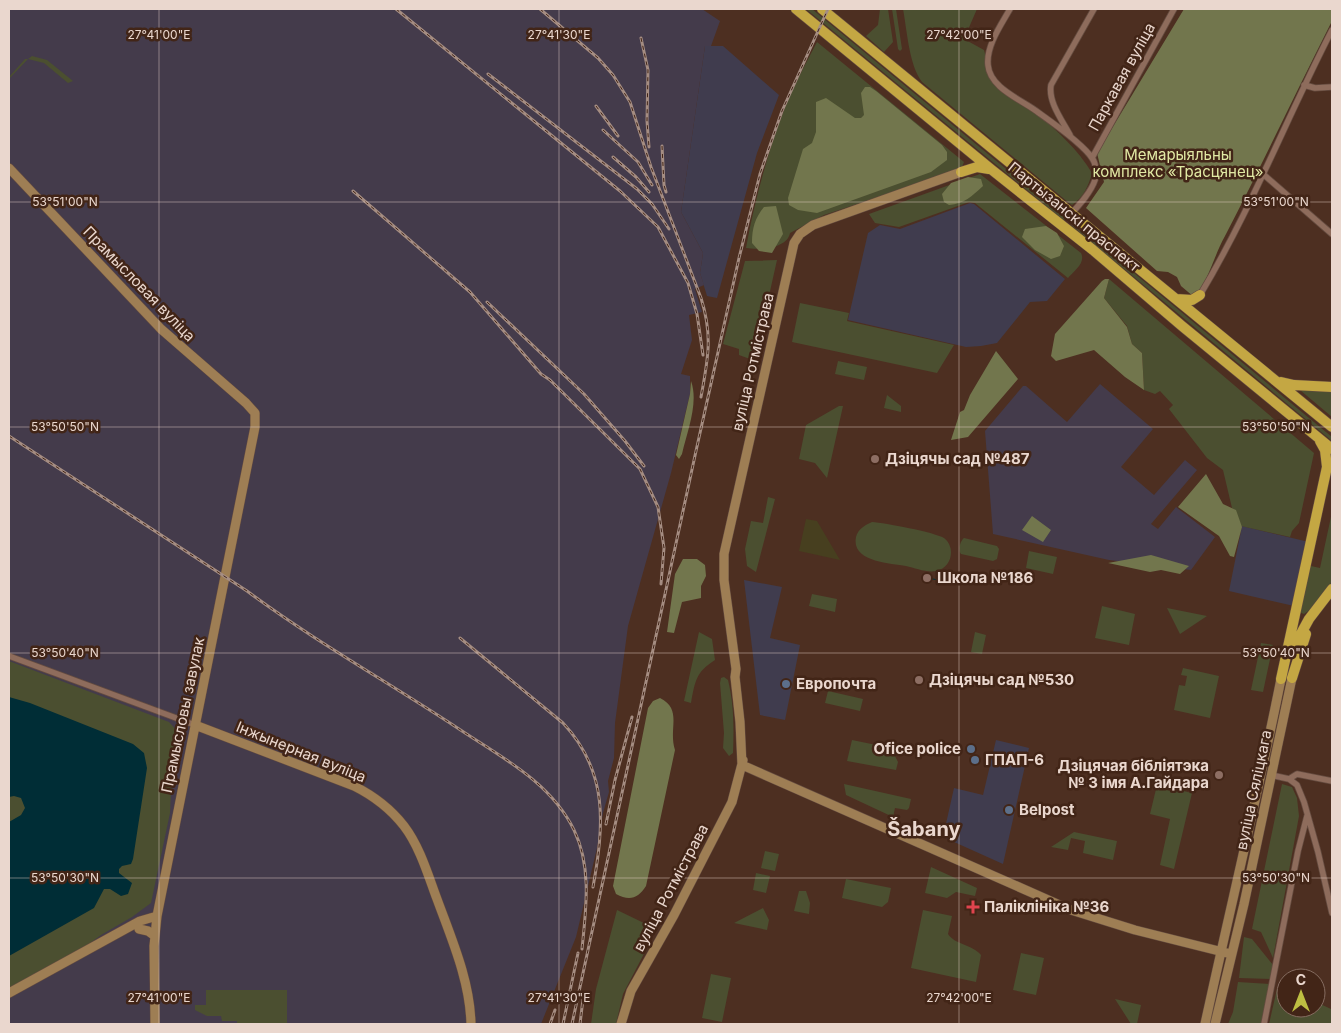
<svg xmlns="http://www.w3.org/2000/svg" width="1341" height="1033" viewBox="0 0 1341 1033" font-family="Inter,sans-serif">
	<rect width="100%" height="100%" fill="#4d2f21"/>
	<path fill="#403c4e" d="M705 46H723L779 95 757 153 717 298 707 296 700 273 703 253 681 212Z
		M970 203 974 204 1065 279 1047 301 1030 302 997 343 981 346 966 347 848 320 868 233 880 225 900 229Z
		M1242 526 1309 542 1294 606 1229 591Z
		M744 580 782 587 770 638 800 645 785 720 760 715Z
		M996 740 1029 748 1003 864 943 837 954 788 983 795Z"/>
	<path fill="#443b4b" d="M9 9H702L720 21 711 46H705L681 212 703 253 700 273 704 285 695 289 702 312 689 315 692 340 681 374 690 376V394L671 473 628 626 615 723 614 758 608 781 609 792 603 813 597 848 576 937 541 1024H9Z
		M1100 384 1153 429 1121 467 1154 495 1185 460 1197 470 1151 524 1158 529 1176 507 1215 537 1191 570 1109 560 993 534 985 431 1023 386H1026L1067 422Z"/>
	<path fill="#4b4f30" d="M806 9H812L1067 219 1064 220 1061 218Z
		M880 9H888L893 42 884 52 866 36 878 25Z
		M892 9H896L902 49 900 51 898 49Z
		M903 9H977L964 39 984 50C987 58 983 68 989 76 999 93 1022 102 1037 114 1056 129 1079 151 1092 173 1089 185 1083 198 1072 205L1069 203 922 82C909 65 907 30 903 9Z
		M817 42 964 162 962 167 957 171 824 215 790 233C787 249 759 250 746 248 755 198 771 139 791 93 799 76 808 59 817 42Z
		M32 56 47 60 73 81 68 83 44 63 28 59 9 79V77L25 59H28Z
		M980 174 1081 253C1086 263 1074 271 1068 278L975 203 969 202 899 227 875 223 869 214Z
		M1071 225 1074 226 1092 241 1099 244 1332 437V441Z
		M777 260 760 336 754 344 750 359 739 355V349L723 344 745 261Z
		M1109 279 1314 453 1299 523 1292 531 1290 537 1241 526 1235 510 1232 508 1223 470 1207 458 1169 409 1173 405 1160 391 1155 394 1144 390 1142 353 1132 344 1127 326 1104 298Z
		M800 303 849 313 847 321 954 345 937 373 792 342Z
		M838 361 867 367 864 380 835 374Z
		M1300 390 1332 391V417Z
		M887 395 901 406V412L884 408Z
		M839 406H843L827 478 815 463 799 459 806 425Z
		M768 497 775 499 756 572 747 566 745 549 751 521 763 523Z
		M1332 512V582C1324 591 1314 609 1304 614L1299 612 1309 568 1311 566 1320 568Z
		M872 522C885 523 934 532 944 538 956 547 952 568 936 571 927 573 915 568 906 566 890 563 851 562 856 537 858 529 865 525 872 522Z
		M964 538 997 546 999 549 997 559 993 561 961 554C958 550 960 541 964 538Z
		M1029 551 1057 557 1053 574 1026 568Z
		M812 594 837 599 835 612 809 606Z
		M1102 606 1135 614 1129 645 1095 638Z
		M1167 608 1207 616 1180 634Z
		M699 632 712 639 715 660C696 672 695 681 691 703L684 701Z
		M975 632 986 635 982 654 971 652Z
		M1261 643 1273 645 1263 692 1251 690Z
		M9 661 169 722 181 735 180 745 171 791 170 813 151 903 132 917 101 935 77 953 9 990Z
		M1183 668 1219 676 1210 718 1174 710 1179 685 1185 686 1187 676 1181 675Z
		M724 677 728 680C734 704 734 728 733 753L729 756 723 748 724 733 720 683 721 678Z
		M828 691 863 699 860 711 825 703Z
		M852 740 891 748 898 762 896 770 847 761Z
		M844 784 911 799 909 808 907 810 895 808 893 817 846 795Z
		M1282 784 1292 787 1297 798 1299 816 1273 958 1261 932 1252 929Z
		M1157 785 1192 793 1174 869 1160 865 1170 819 1150 814Z
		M1074 832 1117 841 1113 860 1083 853 1085 841 1071 838 1068 850 1051 847Z
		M765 851 779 854 775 871 761 868Z
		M931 867 977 888 975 896 956 892 947 898 925 893Z
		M756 873 770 876 766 893 753 890Z
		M846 879 891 888 888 902 882 907 842 898Z
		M799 891H806L810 903 809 914 794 911Z
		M763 908 769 920 767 930 734 923Z
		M617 910 646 924 651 933 647 948 623 994 616 1024H591L596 989Z
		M923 910 952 916 948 934C955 945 972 944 981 955L976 982 911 968Z
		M1244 937 1252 939 1273 965 1271 979 1239 978Z
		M1021 953 1044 958 1036 995 1013 990Z
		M711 974 731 978 722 1022 702 1018Z
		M1238 982 1270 984 1262 1024H1228L1233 1012Z
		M1277 989 1286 991V1008H1316V1002L1331 1009 1332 1024H1269Z
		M206 990H287V1024H237V1021H222L221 1016H207L195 1010V1005H206Z
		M1115 999 1141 1005 1137 1024H1131Z"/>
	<path fill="#72764d" d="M1184 9H1332V21C1296 92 1262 165 1225 236 1214 255 1209 281 1194 297L1181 286 1177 277 1168 272 1157 271 1086 208 1104 182 1097 153Z
		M865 87H870L876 91 942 145 947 152V160L931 172 817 213 798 210 789 205 788 198 803 149 812 143 816 132V102L826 98 855 118H861L864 115 861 93Z
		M968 177 981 179 983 186C972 196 964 204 949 205L944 202 942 194 951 183Z
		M776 206 783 234 772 253 759 251 752 243C752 228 755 218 764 207Z
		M1046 226 1057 233 1064 246 1060 256 1051 259 1035 250 1022 237 1025 229Z
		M1105 279H1109L1104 298 1127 327 1132 344 1142 353 1144 390 1125 377 1094 350 1056 361 1051 356 1055 334 1102 281Z
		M996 351 1018 379 968 437 951 440 960 412 964 410 970 395Z
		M691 381C699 403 687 432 682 454L679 459 676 455 690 394Z
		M1206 474 1223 504 1236 510 1242 527 1234 557 1230 556 1219 536 1178 507Z
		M1032 516 1051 530 1043 542 1022 530Z
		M1151 555 1189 566 1180 574 1161 570 1150 572 1108 563Z
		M683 559H697L705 565 706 576 701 586V598L682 602 674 633 667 632 675 574Z
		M660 698C683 710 668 728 675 750L646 886C638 899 629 901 616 894L613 886 648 708 653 701Z"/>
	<path fill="#473f1f" d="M806 519 817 521 840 560 799 551Z"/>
	<path fill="#002d36" d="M9 697 30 703 133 744 144 753 147 768 133 859 131 864 122 866 119 869V873L132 883 128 894 121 896 110 889H104L94 908 9 956V822L21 815 25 808 21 798 14 796 9 797Z"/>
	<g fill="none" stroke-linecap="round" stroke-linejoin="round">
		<path stroke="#002d36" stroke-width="1" d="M923 577 948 582"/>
		<defs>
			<path id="street" d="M1010 9C1001 25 986 46 988 65 990 89 1023 100 1039 113 1053 123 1083 144 1092 158 1096 163 1097 173 1095 180 1091 192 1080 204 1071 214
				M1304 85 1315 88 1332 87
				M1070 135C1062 120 1048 102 1051 85L1094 9
				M1092 158 1174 9
				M1263 174 1332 234
				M1200 295C1251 210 1287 117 1332 30
				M9 656 195 725
				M1271 775 1289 779 1297 774 1332 781
				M1289 779 1297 785 1304 802 1318 852 1332 913
				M1264 1024 1298 851 1307 816"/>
			<path id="secondary" d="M9 168 161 329 246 403 255 413V427L157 916 154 946 155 1024
				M195 725 354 786C374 796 390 808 404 826 420 847 428 875 437 899 452 940 470 981 471 1024
				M742 765 740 722 735 677 736 669 724 580V554L794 243 800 234 813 225 961 172
				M742 765 1071 910 1135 930 1231 954
				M139 929 148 931 155 936
				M9 993 140 921 157 916
				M621 1024 631 991 674 915 732 802 743 760
				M1205 1024C1230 909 1258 794 1281 679
				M1215 1024 1244 904 1292 678"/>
			<path id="highway" d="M796 9 992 170 1093 250 1182 326 1332 449
				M822 9 1332 427
				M961 172 977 167 989 169
				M1176 299 1192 300 1200 295
				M1281 382 1294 385 1332 387
				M1292 650 1309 619 1332 589
				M1292 678 1306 634
				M1281 679 1327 467 1325 450 1320 441"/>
		</defs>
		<use href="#street" stroke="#654c40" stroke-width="7"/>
		<use href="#secondary" stroke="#654c40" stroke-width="10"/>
		<use href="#highway" stroke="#654c40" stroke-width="11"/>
		<use href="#street" stroke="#8e6c5c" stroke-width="5.5"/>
		<use href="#secondary" stroke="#9e7e54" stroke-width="9"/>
		<use href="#highway" stroke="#c4a743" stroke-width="10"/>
		<defs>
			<path id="rail" d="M396 9 620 191 658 227 688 283 697 314 703 355
				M540 9 598 58 613 75 630 102 651 167 701 298C713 336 708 359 701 397
				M641 38 648 70 647 121 649 147
				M488 74 637 189 652 204 669 229
				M596 106 618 136
				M603 130 638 162 652 185
				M662 146 664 185 666 192
				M613 157 636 177 649 192
				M353 191 470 292 541 374 550 380 640 469 658 507 664 548 661 584
				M487 302 584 394 625 441 644 466
				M9 436 247 591C313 640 386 681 456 727 499 756 550 781 574 830 592 867 586 909 582 949
				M460 638 563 723C609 772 604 826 593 887
				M606 824 615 780 632 717
				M550 1024 555 1010
				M563 1024 578 953
				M572 1024 696 451 739 258 760 174 782 111 828 9
				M580 1024 583 999"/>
		</defs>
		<use href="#rail" stroke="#a58d82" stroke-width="3"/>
		<use href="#rail" stroke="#422517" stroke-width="1" stroke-dasharray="4" stroke-linecap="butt"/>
	</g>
	<path fill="none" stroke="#ead7ce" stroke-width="1" stroke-opacity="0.45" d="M159 9V1024M559 9V1024M959 9V1024M9 202H1332M9 427H1332M9 653H1332M9 878H1332"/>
	<g fill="#8d6e63" stroke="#422517" stroke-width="2">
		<circle cx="875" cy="459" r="5"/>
		<circle cx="927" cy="578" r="5"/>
		<circle cx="919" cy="680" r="5"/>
		<circle cx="1219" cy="775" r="5"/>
	</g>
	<g fill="#5c6f8a" stroke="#422517" stroke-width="2">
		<circle cx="786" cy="684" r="5"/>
		<circle cx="971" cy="749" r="5"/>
		<circle cx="975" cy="760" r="5"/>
		<circle cx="1009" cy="810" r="5"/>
	</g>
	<path fill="#e0444e" stroke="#422517" stroke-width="2" d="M970.5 899.5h5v5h5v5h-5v5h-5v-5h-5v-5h5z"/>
	<g text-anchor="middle" stroke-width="5" stroke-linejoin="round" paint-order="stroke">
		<g font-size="15" fill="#ead7ce" stroke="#422517">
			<text transform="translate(1122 77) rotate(-61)" y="5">Паркавая вуліца</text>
			<text transform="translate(1074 217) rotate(39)" y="5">Партызанскі праспект</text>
			<text transform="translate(139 284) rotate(46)" y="5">Прамысловая вуліца</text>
			<text transform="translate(753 362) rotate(-77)" y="5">вуліца Ротмістрава</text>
			<text transform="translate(183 715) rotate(-78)" y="5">Прамысловы завулак</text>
			<text transform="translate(301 752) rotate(22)" y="5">Інжынерная вуліца</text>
			<text transform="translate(1254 790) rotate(-78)" y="5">вуліца Сяліцкага</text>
			<text transform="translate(671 888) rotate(-62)" y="5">вуліца Ротмістрава</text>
		</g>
		<g font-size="15" fill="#e1e9a4" stroke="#422517">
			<text x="1178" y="160">Мемарыяльны<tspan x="1178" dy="17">комплекс «Трасцянец»</tspan></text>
		</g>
		<g font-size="15" font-weight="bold" fill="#ead7ce" stroke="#422517" text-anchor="start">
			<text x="885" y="464">Дзіцячы сад №487</text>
			<text x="937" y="583">Школа №186</text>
			<text x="929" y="685">Дзіцячы сад №530</text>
			<text x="796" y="689">Европочта</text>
			<text x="961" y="754" text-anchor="end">Ofice police</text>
			<text x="985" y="765">ГПАП-6</text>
			<text x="1209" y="771" text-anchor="end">Дзіцячая бібліятэка<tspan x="1209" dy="17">№ 3 імя А.Гайдара</tspan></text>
			<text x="1019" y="815">Belpost</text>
			<text x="984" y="912">Паліклініка №36</text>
		</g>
		<g font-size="20" font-weight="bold" fill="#ead7ce" stroke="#422517">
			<text x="924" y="836">Šabany</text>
		</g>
	</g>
	<g font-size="12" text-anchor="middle" fill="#ead7ce" stroke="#422517" stroke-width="5" stroke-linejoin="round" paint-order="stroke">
		<text x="159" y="39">27°41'00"E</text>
		<text x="559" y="39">27°41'30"E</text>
		<text x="959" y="39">27°42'00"E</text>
		<text x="65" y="206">53°51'00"N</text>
		<text x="1276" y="206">53°51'00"N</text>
		<text x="65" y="431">53°50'50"N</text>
		<text x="1276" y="431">53°50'50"N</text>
		<text x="65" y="657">53°50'40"N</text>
		<text x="1276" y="657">53°50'40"N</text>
		<text x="65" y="882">53°50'30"N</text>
		<text x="1276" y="882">53°50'30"N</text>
		<text x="159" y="1002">27°41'00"E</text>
		<text x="559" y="1002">27°41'30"E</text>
		<text x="959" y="1002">27°42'00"E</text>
	</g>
	<rect width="1341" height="1033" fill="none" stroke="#ead7ce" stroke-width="20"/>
	<g transform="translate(1301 993)"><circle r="24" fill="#422517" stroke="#856c60"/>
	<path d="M0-4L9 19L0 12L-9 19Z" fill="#bebf42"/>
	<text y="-8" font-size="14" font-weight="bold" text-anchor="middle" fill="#ead7ce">С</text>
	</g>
</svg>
